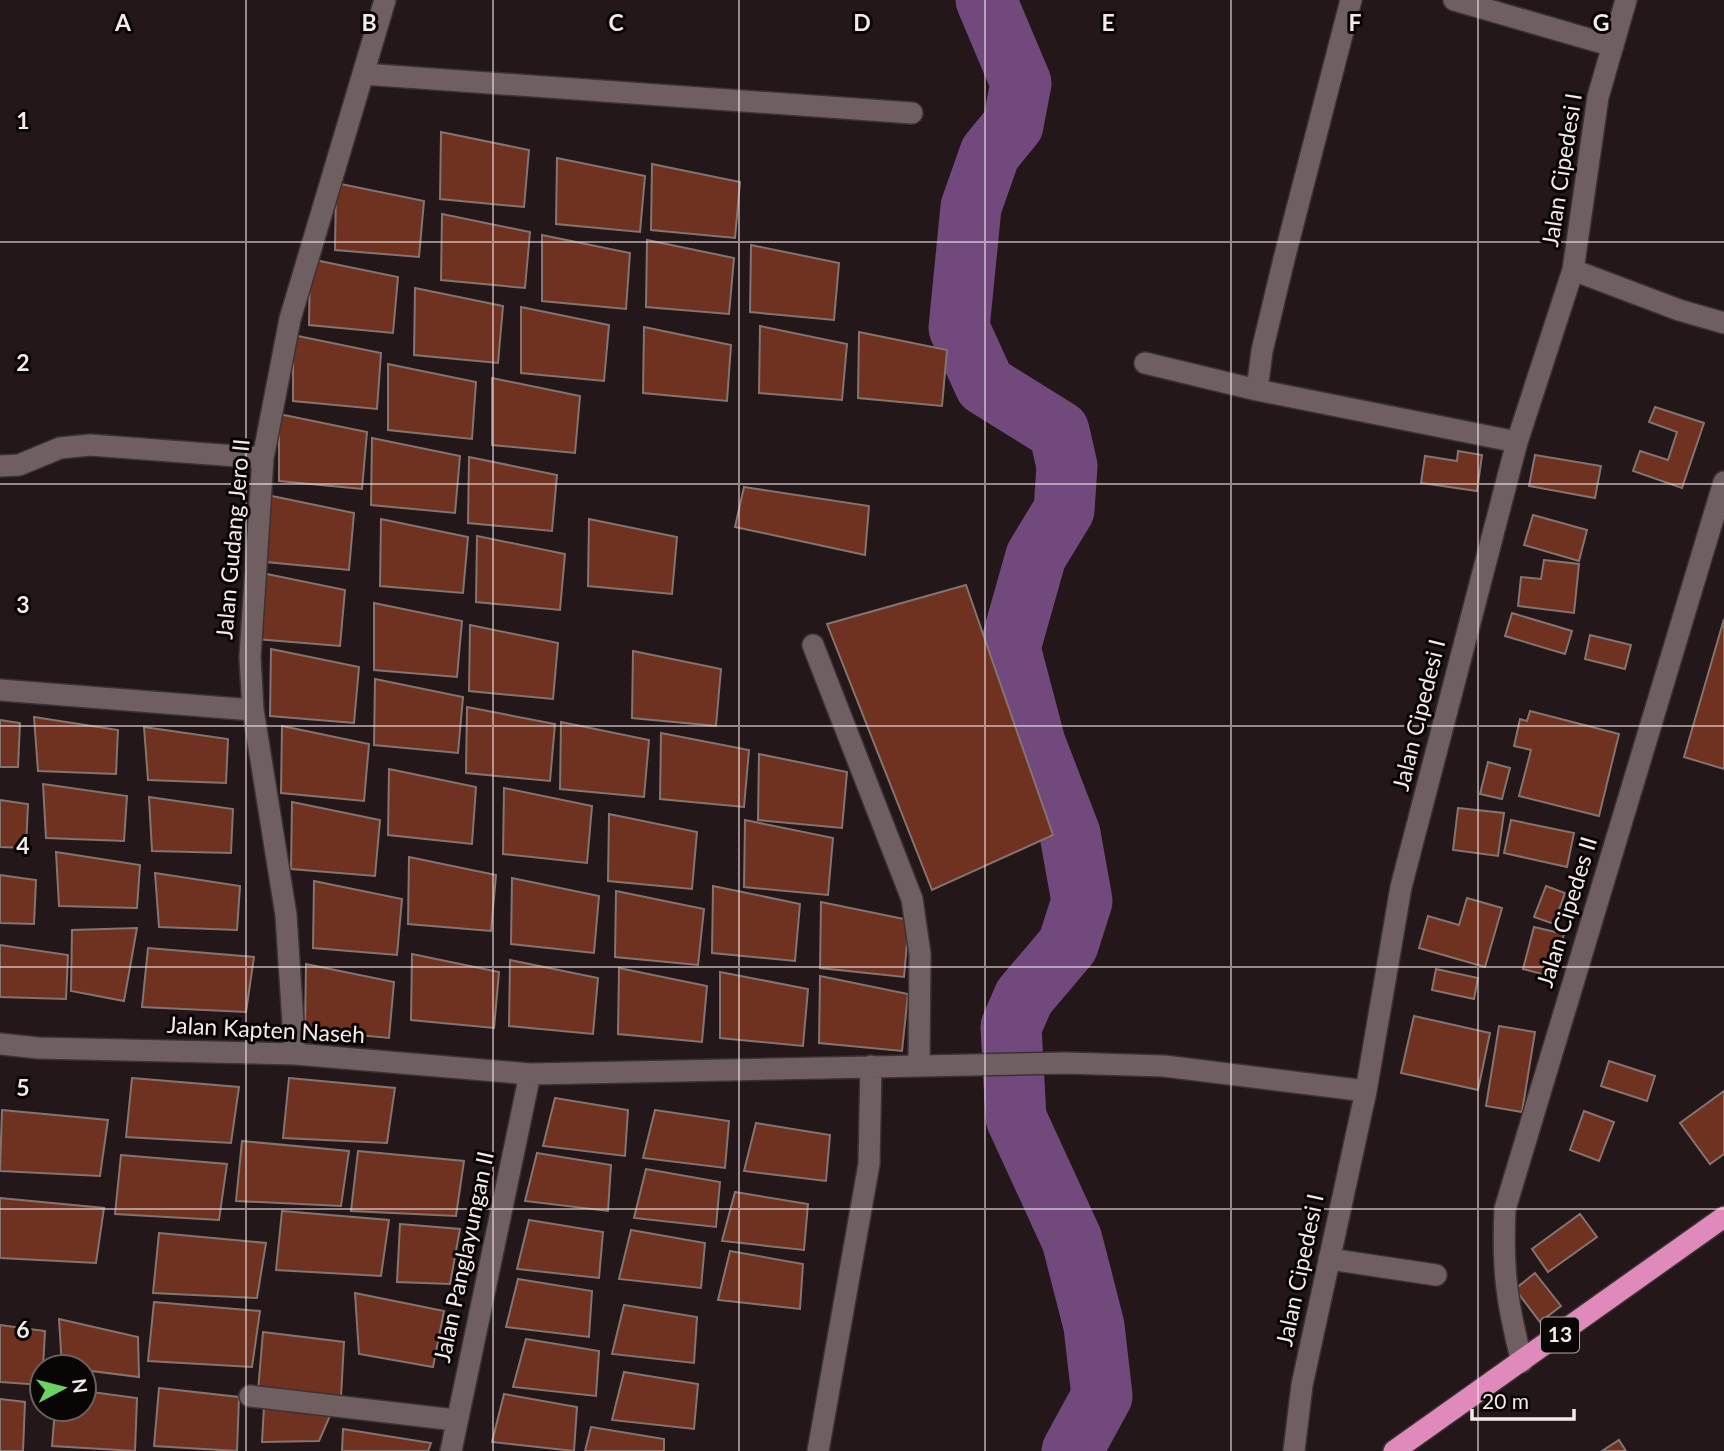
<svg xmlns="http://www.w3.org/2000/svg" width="1724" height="1451" viewBox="0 0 1724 1451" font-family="Lato,sans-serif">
	<rect width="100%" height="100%" fill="#241719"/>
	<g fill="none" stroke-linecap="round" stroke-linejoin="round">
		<path stroke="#71497c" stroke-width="61" d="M986 0 1021 83 1013 125 990 153 971 207 959 328 985 385 1059 431 1067 466 1064 510 1036 556 1010 648 1035 743 1070 834 1082 901 1068 945 1024 997 1011 1027 1016 1118 1072 1240 1094 1326 1102 1396 1072 1451"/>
	</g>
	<path fill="#6f3220" stroke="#84746f" stroke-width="2" d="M441 132 529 150 524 207 440 199Z
		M557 158 645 176 640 232 556 224Z
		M652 164 740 182 735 238 651 230Z
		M336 183 424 201 419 257 335 250Z
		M442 214 530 232 525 288 441 280Z
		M542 235 630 253 626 309 542 301Z
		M647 240 734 258 729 314 646 307Z
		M751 245 839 263 834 320 750 312Z
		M310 259 398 277 393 333 309 325Z
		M415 288 503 306 498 363 414 355Z
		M521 307 609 325 604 381 521 373Z
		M760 326 847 344 842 400 759 393Z
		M644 327 731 345 727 401 643 393Z
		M859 332 947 350 942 406 858 398Z
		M293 335 381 353 377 409 293 401Z
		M388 364 476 382 472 439 388 430Z
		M492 378 580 396 575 453 492 445Z
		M1655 407 1704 423 1682 488 1633 471 1640 451 1668 460 1677 432 1649 422Z
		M279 414 367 432 362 489 279 481Z
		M372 438 460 456 455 513 371 505Z
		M1458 451 1482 455 1477 491 1421 483 1425 456 1457 461Z
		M1535 455 1601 466 1595 498 1529 486Z
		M469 457 557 475 552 531 468 523Z
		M744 487 869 506 865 555 735 527Z
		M267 495 354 513 349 570 266 562Z
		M1533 515 1587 530 1579 561 1524 545Z
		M381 519 468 537 463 593 380 586Z
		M589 519 677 537 672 594 588 586Z
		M477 536 565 554 560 610 476 602Z
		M1544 560 1579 564 1574 613 1518 606 1521 577 1541 579Z
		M257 572 345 590 340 646 256 639Z
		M966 585 1053 835 932 890 827 624Z
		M374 603 462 621 457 677 374 670Z
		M1512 613 1572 631 1565 654 1505 636Z
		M1724 619V769L1684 757Z
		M470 625 558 643 553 699 469 691Z
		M1590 635 1631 645 1625 669 1585 659Z
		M271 649 359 667 354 723 270 716Z
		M633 651 721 669 716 726 632 718Z
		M375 679 463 697 458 753 374 745Z
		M467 707 555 724 550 781 466 773Z
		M1530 711 1619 734 1599 816 1519 796 1531 750 1514 746 1520 719 1527 721Z
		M34 717 118 730 116 774 38 771Z
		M0 720 20 723 18 767H0Z
		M561 722 649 740 644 797 560 789Z
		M282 726 369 744 364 801 281 793Z
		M144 727 228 739 226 783 148 780Z
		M661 733 749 750 744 807 660 799Z
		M759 754 847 772 842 828 758 820Z
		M1488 762 1510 768 1502 799 1480 794Z
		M389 769 476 787 472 844 388 835Z
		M43 784 127 796 124 841 46 838Z
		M504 788 592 806 587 863 503 854Z
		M149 797 233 809 231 853 152 851Z
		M0 800 28 804 26 848 0 847Z
		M292 802 380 820 375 876 291 869Z
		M1458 808 1504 813 1498 856 1453 850Z
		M609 814 697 832 692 889 608 881Z
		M745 820 833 838 828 895 744 887Z
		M1511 820 1574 833 1567 867 1504 853Z
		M56 852 140 865 137 908 59 906Z
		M409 857 496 875 491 931 408 924Z
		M155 873 240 886 237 930 159 927Z
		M0 875 36 880 34 924 0 923Z
		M512 878 599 896 594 953 511 944Z
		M314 881 402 899 397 955 313 948Z
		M713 886 800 904 795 961 712 953Z
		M1546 886 1565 893 1554 924 1534 917Z
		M616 891 704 909 698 965 615 957Z
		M1467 898 1502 908 1485 967 1419 948 1428 916 1459 925Z
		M821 902 909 920 904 977 820 968Z
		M1534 927 1564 934 1553 977 1523 969Z
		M137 928 124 1001 71 991 72 930Z
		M0 945 68 955 66 999 0 997Z
		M148 948 254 957 246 1012 142 1007Z
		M412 954 499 972 494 1028 411 1020Z
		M510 960 598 978 593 1034 509 1026Z
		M306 964 394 982 389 1038 305 1030Z
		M619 968 707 986 702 1042 618 1034Z
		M1436 969 1478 978 1474 999 1432 990Z
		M720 972 808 989 803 1046 720 1038Z
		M820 976 908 994 902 1051 819 1043Z
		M1414 1016 1490 1033 1478 1090 1401 1073Z
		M1499 1026 1535 1032 1522 1112 1486 1106Z
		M1609 1061 1655 1076 1647 1101 1601 1086Z
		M132 1078 239 1087 231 1143 126 1137Z
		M289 1078 395 1088 387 1143 283 1138Z
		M1724 1091V1154L1710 1164 1680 1123Z
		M555 1098 628 1110 625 1156 543 1146Z
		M2 1110 108 1120 100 1176 0 1171Z
		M655 1110 729 1121 725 1168 643 1158Z
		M1584 1111 1614 1122 1599 1161 1570 1150Z
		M756 1123 830 1135 826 1181 744 1171Z
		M242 1141 349 1151 341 1206 236 1201Z
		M358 1151 464 1161 456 1216 351 1211Z
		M537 1153 611 1165 608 1211 525 1201Z
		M121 1155 227 1164 219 1220 115 1214Z
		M646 1169 720 1182 716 1227 634 1218Z
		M735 1192 808 1204 804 1250 722 1241Z
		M0 1198 104 1208 96 1263 0 1258Z
		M282 1211 389 1220 381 1276 276 1270Z
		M1580 1214 1597 1237 1548 1272 1532 1249Z
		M529 1220 603 1232 599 1278 517 1269Z
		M400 1224 460 1229 450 1284 397 1282Z
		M631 1230 705 1243 701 1288 619 1279Z
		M159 1233 266 1243 257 1298 153 1293Z
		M730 1251 803 1264 800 1309 718 1300Z
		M1535 1273 1561 1306 1540 1322 1515 1289Z
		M518 1279 592 1291 589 1337 506 1327Z
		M355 1293 444 1311 433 1367 359 1354Z
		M154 1302 260 1311 252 1367 148 1361Z
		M624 1305 697 1317 694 1363 612 1354Z
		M59 1319 138 1337 139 1377 84 1370V1367H62Z
		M0 1325 45 1331 42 1385 0 1382Z
		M263 1332 344 1342 341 1397 258 1391Z
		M526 1339 599 1351 596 1396 513 1387Z
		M624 1372 698 1384 694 1429 612 1420Z
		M159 1388 239 1397 237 1451 154 1446Z
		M84 1391 137 1398 135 1451 52 1446 55 1409H84Z
		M504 1394 577 1407 574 1451 492 1442Z
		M0 1399 25 1402 23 1451H0Z
		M264 1406 333 1409 319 1441 262 1442Z
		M591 1427 664 1439V1451H585Z
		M343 1429 431 1443 428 1451H342Z
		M1619 1440 1626 1451H1602Z"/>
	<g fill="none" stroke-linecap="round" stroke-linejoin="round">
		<defs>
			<path id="street" d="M1454 0 1613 46
				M363 74 912 113
				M1573 270 1679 310 1724 323
				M1145 363 1257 390 1517 442
				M1257 390 1262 351 1284 259 1351 0
				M0 466 19 465 60 448 90 445 263 458
				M813 645 912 899 920 954 919 1066
				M0 690 253 710
				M0 1044 38 1048 295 1054 530 1074 1065 1063 1164 1066 1366 1091
				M295 1054 286 915 253 710 250 657 263 458 290 319 385 0
				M1329 1259 1436 1275
				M1522 1362C1507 1304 1502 1270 1505 1209L1724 482
				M250 1396 455 1420
				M451 1451 530 1074
				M818 1451 869 1164 871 1066
				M1294 1451 1302 1385 1366 1091 1401 887 1517 442 1573 270 1598 97 1626 0"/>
			<path id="highway" d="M1394 1451 1724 1217"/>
		</defs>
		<use href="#street" stroke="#3b3233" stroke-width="24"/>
		<use href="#highway" stroke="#3b3233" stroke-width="24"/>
		<use href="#street" stroke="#705f61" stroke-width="21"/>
		<use href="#highway" stroke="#e08abc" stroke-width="21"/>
	</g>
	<path fill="none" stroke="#f4eaeb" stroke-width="2" stroke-opacity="0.55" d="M246 0V1451M493 0V1451M739 0V1451M985 0V1451M1231 0V1451M1478 0V1451M0 242H1724M0 484H1724M0 726H1724M0 967H1724M0 1209H1724"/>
	<g text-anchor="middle" stroke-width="6" stroke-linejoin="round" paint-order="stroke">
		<rect fill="#0a0505" stroke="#aea5a6" stroke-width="2" x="1541" y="1317.5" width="38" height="35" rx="5"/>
		<g font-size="21" font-weight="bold" fill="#f4eaeb">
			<text x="1560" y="1342">13</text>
		</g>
		<g font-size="23" fill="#f4eaeb" stroke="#0a0505">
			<text transform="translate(1562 170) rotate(-81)" y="8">Jalan Cipedesi I</text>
			<text transform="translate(233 539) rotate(-85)" y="8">Jalan Gudang Jero II</text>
			<text transform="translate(1419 715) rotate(-76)" y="8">Jalan Cipedesi I</text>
			<text transform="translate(1567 912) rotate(-73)" y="8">Jalan Cipedes II</text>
			<text transform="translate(266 1030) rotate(3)" y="8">Jalan Kapten Naseh</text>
			<text transform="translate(464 1257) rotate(-78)" y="8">Jalan Panglayungan II</text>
			<text transform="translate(1300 1270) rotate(-78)" y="8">Jalan Cipedesi I</text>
		</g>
	</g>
	<g font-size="23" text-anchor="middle" font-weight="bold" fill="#f4eaeb" stroke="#0a0505" stroke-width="6" stroke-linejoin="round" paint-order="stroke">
		<text x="123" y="31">A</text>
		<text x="369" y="31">B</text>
		<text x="616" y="31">C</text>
		<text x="862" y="31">D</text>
		<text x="1108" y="31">E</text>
		<text x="1355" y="31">F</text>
		<text x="1601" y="31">G</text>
		<text x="23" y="129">1</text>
		<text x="23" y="371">2</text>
		<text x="23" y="613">3</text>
		<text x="23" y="854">4</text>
		<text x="23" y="1096">5</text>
		<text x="23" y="1338">6</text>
	</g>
	<g transform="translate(63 1388) rotate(83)"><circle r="33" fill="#0a0505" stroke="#686161" stroke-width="2"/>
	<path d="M0-5L12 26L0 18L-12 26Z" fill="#6bd362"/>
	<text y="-10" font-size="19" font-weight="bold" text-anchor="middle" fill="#f4eaeb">N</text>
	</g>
	<path d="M1472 1409v10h102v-10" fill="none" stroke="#f4eaeb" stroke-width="3.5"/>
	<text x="1482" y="1409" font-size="21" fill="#f4eaeb" stroke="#0a0505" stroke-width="5" paint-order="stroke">20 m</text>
</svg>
